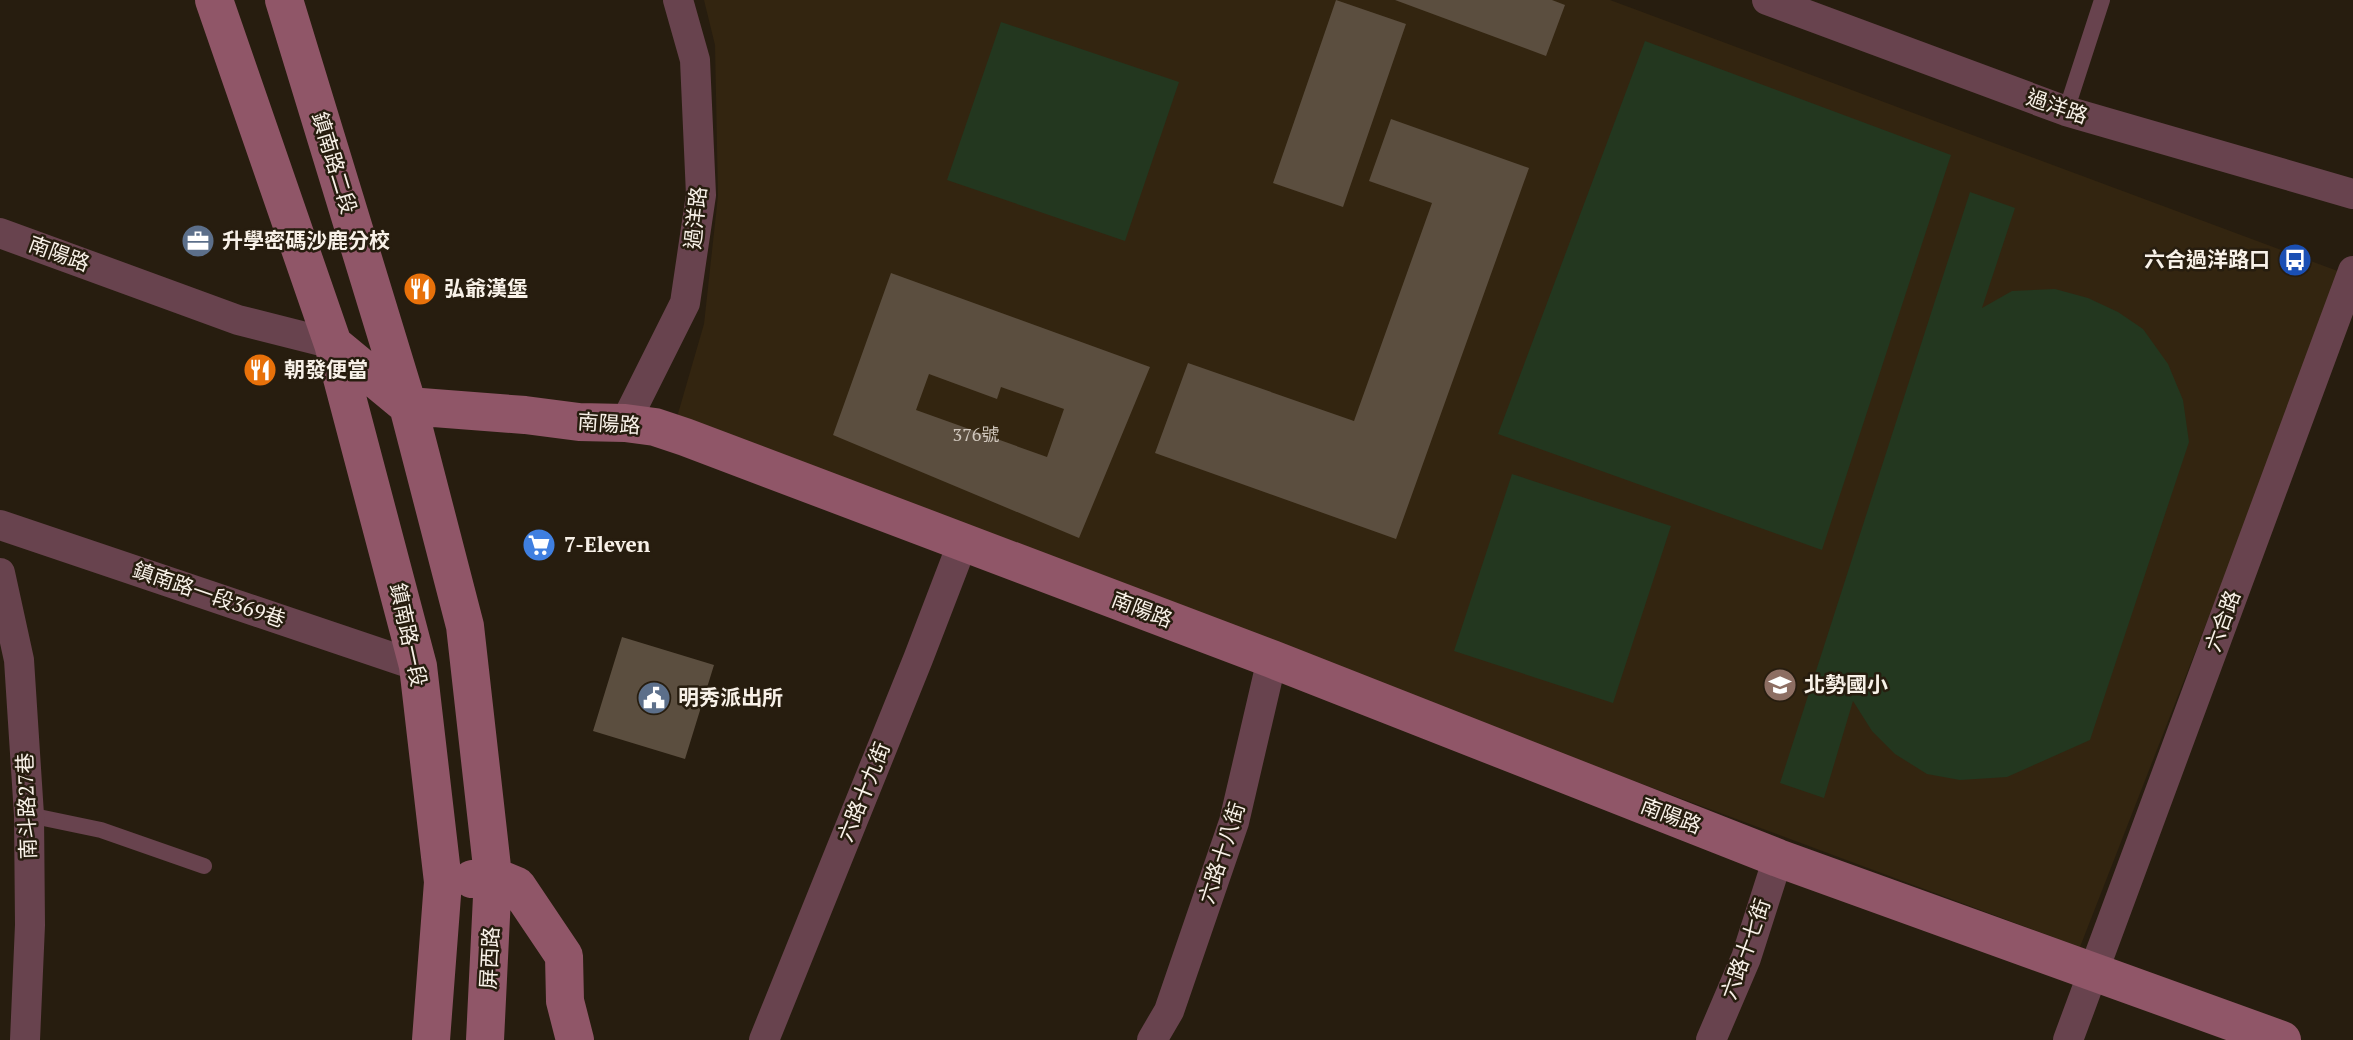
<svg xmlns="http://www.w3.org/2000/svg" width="2353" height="1040" viewBox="0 0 2353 1040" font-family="'PT Serif','Noto Sans TC',serif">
	<rect width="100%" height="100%" fill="#271d0f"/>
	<path fill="#332510" d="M704 0H1610L2343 273 2080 947 675 424 704 324 718 196 715 45Z"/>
	<path fill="#23371f" d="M1001 22 1179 82 1125 241 947 180Z
		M1645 41 1951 155 1822 550 1498 434Z
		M1970 192 2015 208 1982 308 2012 291 2055 289 2088 298 2118 312 2143 329 2168 364 2183 400 2189 442 2090 740 2007 777 1960 780 1927 774 1895 754 1872 731 1853 701 1824 798 1780 783Z
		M1512 474 1671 526 1613 703 1454 651Z"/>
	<path fill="#5b4e3f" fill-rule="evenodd" d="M1336 0 1406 24 1343 207 1273 183Z
		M1395 0H1552L1565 5 1546 56Z
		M1391 119 1529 168 1396 539 1155 453 1188 363 1354 421 1432 203 1369 181Z
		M891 273 1150 367 1079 538 833 435ZM929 374 997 399 1001 387 1064 409 1047 457 916 410Z
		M622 637 714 665 685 759 593 731Z"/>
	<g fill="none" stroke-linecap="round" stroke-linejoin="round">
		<path stroke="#68434e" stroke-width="16" d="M2066 111 2102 0
			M29 815 101 830 204 866"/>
		<path stroke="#68434e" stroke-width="30" d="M1767 0 2066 111 2353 194
			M0 233 238 320 333 344
			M625 423 685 303 701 195 695 60 678 0
			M0 525 418 666
			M0 573 19 660 29 815 30 925 25 1040
			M764 1040 918 659 963 542
			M1152 1040 1169 1011 1234 822 1272 659
			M1711 1040 1746 958 1778 858
			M2068 1040 2353 271"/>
		<path stroke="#905668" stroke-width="38" d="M214 0 333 344 418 666 443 882 431 1040
			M284 0 408 406 465 626 493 876 485 1040
			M333 344 408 406 525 415 579 422 625 423 655 427 685 437 1272 659 1778 858 2282 1040
			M472 879 493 876 517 886 564 956 565 1001 575 1040"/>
	</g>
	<defs>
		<symbol id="office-disc" viewBox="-11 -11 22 22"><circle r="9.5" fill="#5c6f8a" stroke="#271d0f"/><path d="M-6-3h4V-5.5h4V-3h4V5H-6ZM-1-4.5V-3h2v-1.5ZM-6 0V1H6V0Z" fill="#fff"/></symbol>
		<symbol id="bus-disc" viewBox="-11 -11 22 22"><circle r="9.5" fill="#1a4fb4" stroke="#271d0f"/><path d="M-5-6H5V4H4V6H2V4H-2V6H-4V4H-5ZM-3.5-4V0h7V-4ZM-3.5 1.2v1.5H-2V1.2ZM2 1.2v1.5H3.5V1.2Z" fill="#fff"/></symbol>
		<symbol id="restaurant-disc" viewBox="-11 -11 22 22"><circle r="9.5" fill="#e8710a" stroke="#271d0f"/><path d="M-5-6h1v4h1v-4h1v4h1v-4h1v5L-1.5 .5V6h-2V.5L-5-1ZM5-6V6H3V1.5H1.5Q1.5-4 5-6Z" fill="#fff"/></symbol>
		<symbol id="supermarket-disc" viewBox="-11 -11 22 22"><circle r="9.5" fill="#3f7fe0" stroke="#271d0f"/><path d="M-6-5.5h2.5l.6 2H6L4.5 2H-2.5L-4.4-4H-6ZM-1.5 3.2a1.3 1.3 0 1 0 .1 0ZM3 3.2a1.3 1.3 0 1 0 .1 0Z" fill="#fff"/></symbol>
		<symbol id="school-disc" viewBox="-11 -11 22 22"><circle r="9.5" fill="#8d6e63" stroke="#271d0f"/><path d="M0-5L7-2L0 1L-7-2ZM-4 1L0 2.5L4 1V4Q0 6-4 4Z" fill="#fff"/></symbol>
		<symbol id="civic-disc" viewBox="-11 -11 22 22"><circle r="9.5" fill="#5c6f8a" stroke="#271d0f"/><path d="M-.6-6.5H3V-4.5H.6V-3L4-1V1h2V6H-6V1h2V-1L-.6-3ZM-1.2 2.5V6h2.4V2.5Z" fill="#fff"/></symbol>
	</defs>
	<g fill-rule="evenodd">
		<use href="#office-disc" x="179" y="222" width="38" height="38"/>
		<use href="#bus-disc" x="2276" y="241" width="38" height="38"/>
		<use href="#restaurant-disc" x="401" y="270" width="38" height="38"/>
		<use href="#restaurant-disc" x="241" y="351" width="38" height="38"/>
		<use href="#supermarket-disc" x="520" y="526" width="38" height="38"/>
		<use href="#school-disc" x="1761" y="666" width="38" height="38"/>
		<use href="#civic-disc" x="635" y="679" width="38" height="38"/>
	</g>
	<g text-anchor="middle" stroke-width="5" stroke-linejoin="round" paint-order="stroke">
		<g font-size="18" fill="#d1c8be">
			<text x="976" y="441">376號</text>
		</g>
		<g font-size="21" fill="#f8f1e8" stroke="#271d0f">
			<text transform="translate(2057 107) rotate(19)" y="7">過洋路</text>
			<text transform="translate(334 163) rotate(73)" y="7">鎮南路二段</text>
			<text transform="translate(696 218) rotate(-84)" y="7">過洋路</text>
			<text transform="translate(59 254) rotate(20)" y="7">南陽路</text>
			<text transform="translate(609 424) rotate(4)" y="7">南陽路</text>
			<text transform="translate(209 595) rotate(19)" y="7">鎮南路一段369巷</text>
			<text transform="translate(1142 610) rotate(21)" y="7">南陽路</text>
			<text transform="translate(2223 621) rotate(-70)" y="7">六合路</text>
			<text transform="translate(408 635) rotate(78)" y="7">鎮南路一段</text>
			<text transform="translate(864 792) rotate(-68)" y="7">六路十九街</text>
			<text transform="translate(27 806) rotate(-92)" y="7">南斗路27巷</text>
			<text transform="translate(1671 816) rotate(21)" y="7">南陽路</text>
			<text transform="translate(1222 853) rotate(-72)" y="7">六路十八街</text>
			<text transform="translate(1746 949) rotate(-70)" y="7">六路十七街</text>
			<text transform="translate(490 958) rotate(-87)" y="7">屏西路</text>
		</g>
		<g font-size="21" font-weight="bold" fill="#f8f1e8" stroke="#271d0f" text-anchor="start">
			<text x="222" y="248">升學密碼沙鹿分校</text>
			<text x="2270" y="267" text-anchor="end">六合過洋路口</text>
			<text x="444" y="296">弘爺漢堡</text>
			<text x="284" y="377">朝發便當</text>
			<text x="564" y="552">7-Eleven</text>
			<text x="1804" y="692">北勢國小</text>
			<text x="678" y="705">明秀派出所</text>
		</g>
	</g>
</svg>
